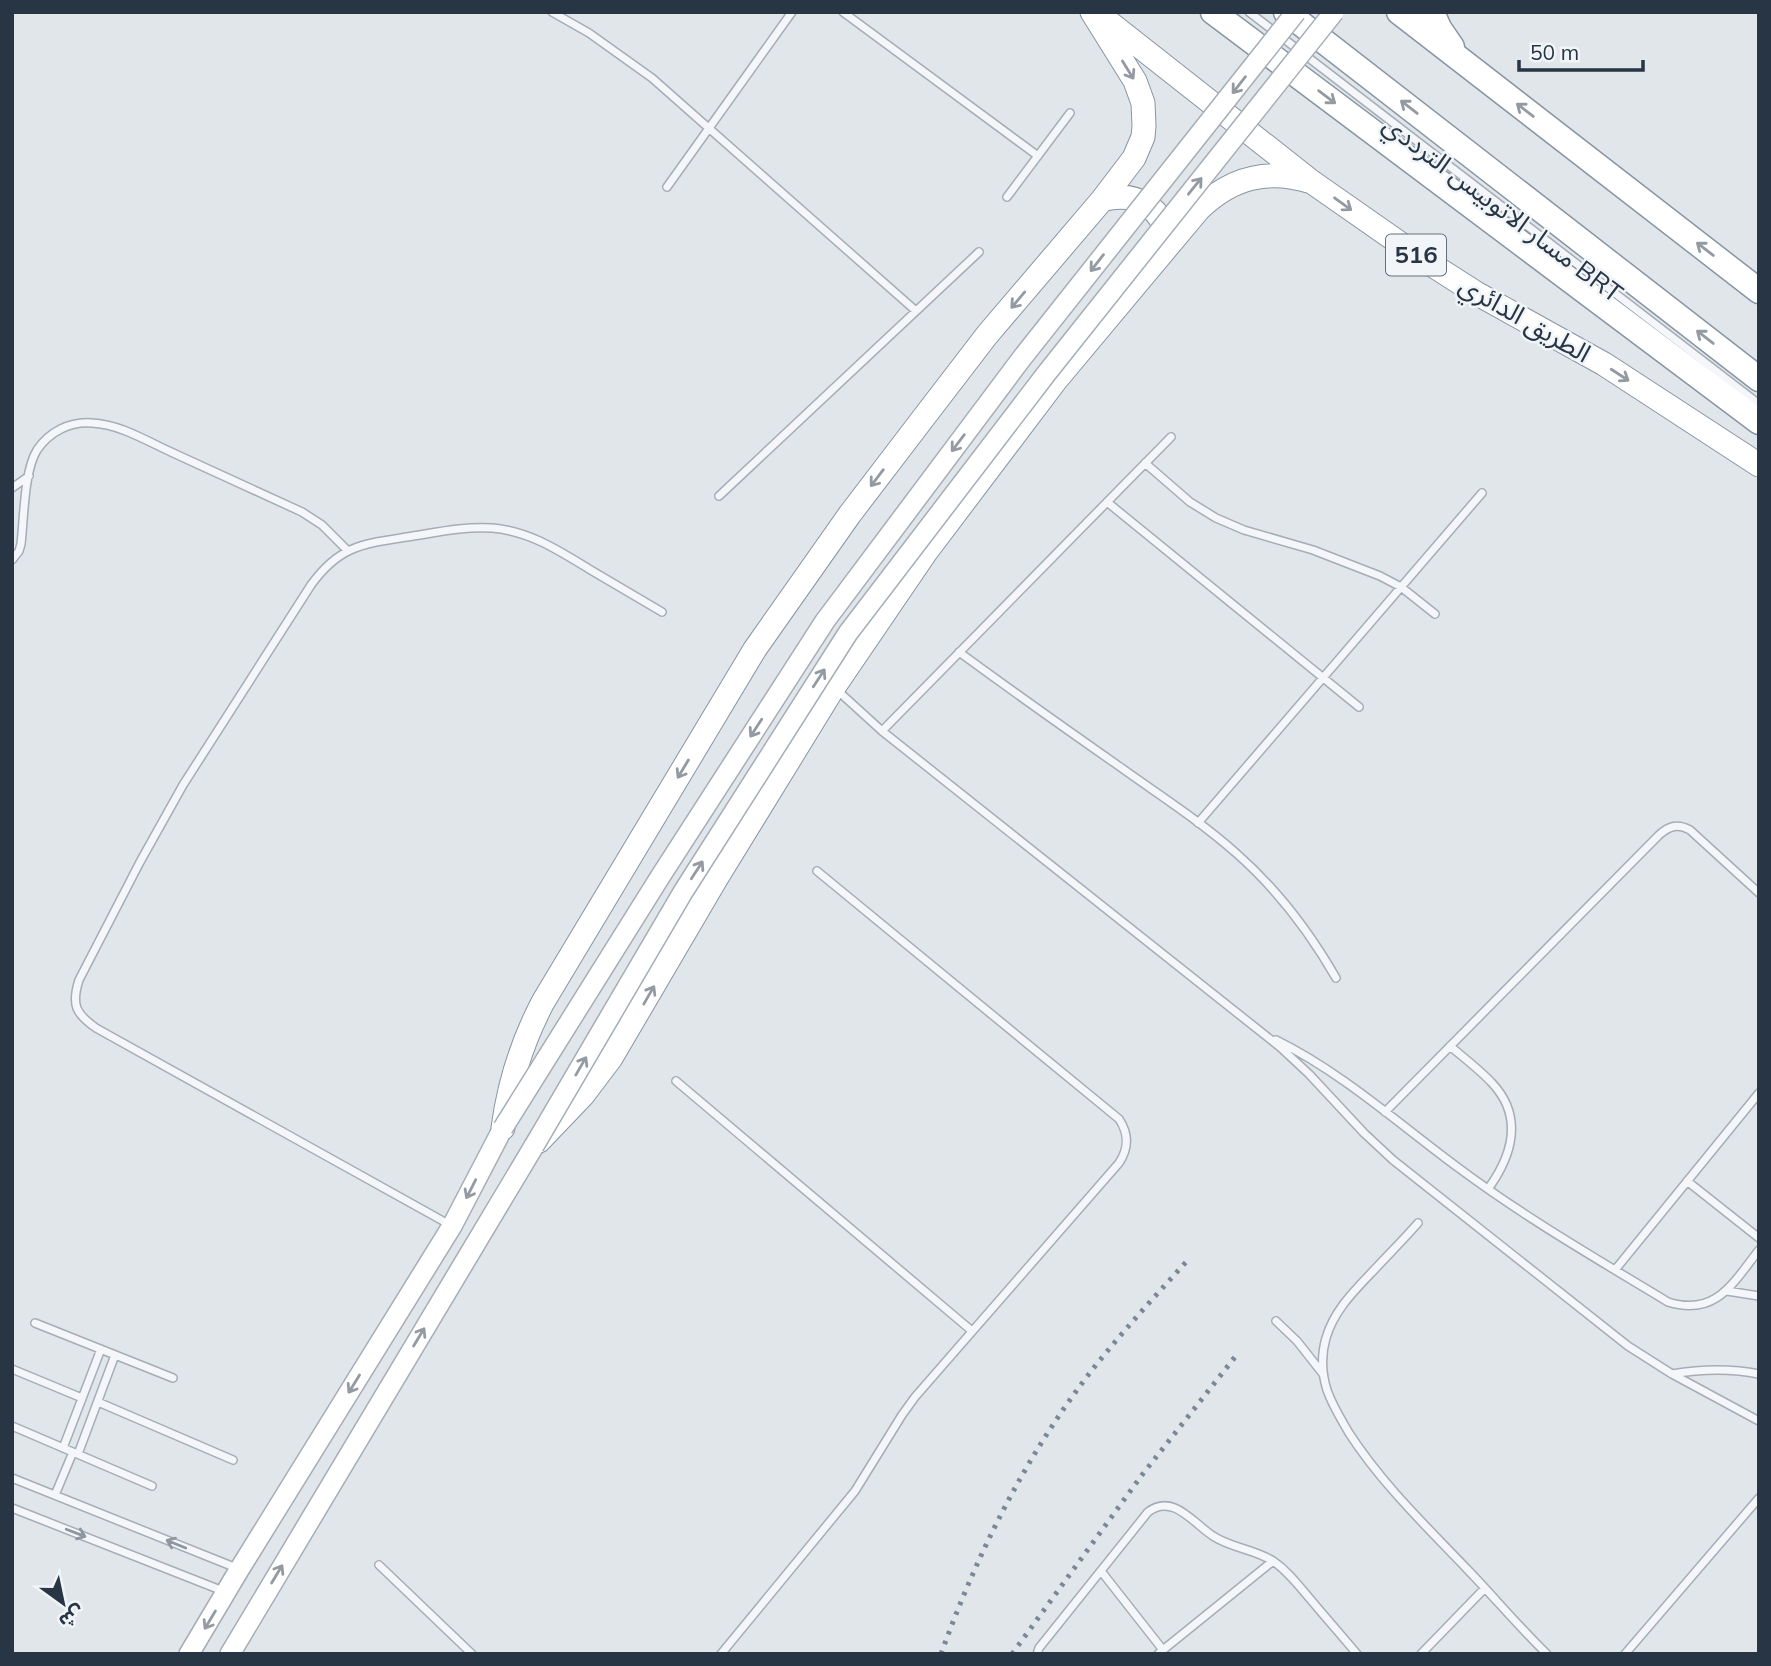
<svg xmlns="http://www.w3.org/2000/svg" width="1771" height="1666" viewBox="0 0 1771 1666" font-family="Mulish,'Noto Sans Arabic',sans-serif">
	<rect width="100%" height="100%" fill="#e1e6eb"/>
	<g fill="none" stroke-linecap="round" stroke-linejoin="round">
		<defs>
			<path id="service" d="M552 12 589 33 652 78 916 311
				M843 12 1038 156
				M1249 12 1759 404
				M667 187 792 12
				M1007 197 1070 113
				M1145 463 1190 502 1216 518 1244 530 1313 550 1380 576 1401 587 1435 614
				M12 488 29 476
				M719 496 979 252
				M1107 502 1359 707
				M12 560 19 551 21 544C24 518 24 471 37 450 49 432 70 421 92 423 119 424 147 441 171 452 215 472 258 492 302 512L322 525 347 550
				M959 652C1011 690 1063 727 1116 764 1156 793 1199 820 1236 853 1277 889 1309 931 1336 978
				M837 690 882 731 1280 1047 1309 1074 1364 1133 1393 1160 1628 1346 1672 1374 1759 1421
				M882 731 1171 437
				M1198 823 1482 493
				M1276 1040C1343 1073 1400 1125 1460 1169 1526 1218 1597 1259 1668 1302 1716 1317 1733 1283 1759 1250
				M1450 1046C1464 1058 1480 1070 1492 1083 1524 1117 1512 1156 1488 1189
				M676 1081 972 1331
				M1385 1112 1659 835C1669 826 1678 823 1690 830L1759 893
				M1687 1181 1759 1238
				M1418 1223C1404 1239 1389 1254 1375 1269 1355 1290 1334 1310 1326 1338 1321 1355 1322 1374 1327 1390 1332 1405 1341 1419 1349 1433 1382 1484 1425 1525 1467 1569 1494 1597 1519 1627 1547 1654
				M452 1226 96 1028C76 1014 71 1005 79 980L140 862 183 785 311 585C339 546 362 544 407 537 434 533 464 526 492 528 529 531 558 550 589 569 613 583 638 598 662 612
				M1615 1270 1759 1093
				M1727 1291 1759 1296
				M1276 1321 1297 1341 1323 1374
				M35 1323 173 1378
				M12 1369 82 1398
				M1672 1374C1701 1369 1730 1368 1759 1374
				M98 1402 233 1460
				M12 1426 152 1486
				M63 1448 101 1349
				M78 1454 115 1355
				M12 1478 239 1569
				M55 1495 73 1452
				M12 1508 223 1591
				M379 1565 472 1654
				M1101 1571 1163 1650
				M721 1654 855 1491 902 1415 915 1397 1119 1163C1129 1148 1129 1134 1119 1119L817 871
				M1037 1654 1039 1648 1148 1512C1173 1493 1193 1523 1213 1536 1231 1548 1254 1549 1273 1561 1288 1571 1299 1586 1311 1600 1326 1618 1342 1636 1357 1654
				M1158 1654 1273 1561
				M1421 1654 1485 1588
				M1625 1654 1759 1498"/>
			<path id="secondary" d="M189 1654 239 1570 452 1226 503 1128
				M230 1654 534 1146"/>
			<path id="trunk" d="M1101 16 1312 182 1415 254 1476 293 1604 364 1759 465
				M1102 200C1137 190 1164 208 1169 244
				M503 1128C509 1083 522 1042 543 1002L755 649 850 514 921 421 987 335 1102 200 1134 158 1143 137 1144 126 1143 103 1135 81 1092 12
				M539 1141 583 1095 611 1058 716 879 834 687 926 552 1056 380 1199 209C1232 177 1268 168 1312 182"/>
			<path id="motorway" d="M1213 12 1759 422
				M1286 12 1759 379
				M1399 12 1759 291
				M1432 12 1439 28 1452 47"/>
		</defs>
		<use href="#service" stroke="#a5adb6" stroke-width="10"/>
		<use href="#secondary" stroke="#a5adb6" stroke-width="22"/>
		<use href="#trunk" stroke="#8795a4" stroke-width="25"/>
		<use href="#motorway" stroke="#8795a4" stroke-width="27"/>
		<use href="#service" stroke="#f4f6f9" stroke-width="7"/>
		<use href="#secondary" stroke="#fff" stroke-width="19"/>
		<use href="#trunk" stroke="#fff" stroke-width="23"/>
		<use href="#motorway" stroke="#fff" stroke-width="24"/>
		<path stroke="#798797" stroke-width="5" stroke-dasharray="3.5 7" stroke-linecap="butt" d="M941 1654C978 1551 1028 1451 1096 1365 1125 1329 1156 1295 1187 1261
			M1012 1654 1142 1475 1235 1357"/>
		<defs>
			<path id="secondary-bridge" d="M503 1128 660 877 825 621 1022 358 1296 12
				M534 1146 683 892 848 633 1046 374 1334 12"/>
		</defs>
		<use href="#secondary-bridge" stroke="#a5adb6" stroke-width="22" stroke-linecap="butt"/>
		<use href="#secondary-bridge" stroke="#fff" stroke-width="19"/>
	</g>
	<defs><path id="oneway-shaft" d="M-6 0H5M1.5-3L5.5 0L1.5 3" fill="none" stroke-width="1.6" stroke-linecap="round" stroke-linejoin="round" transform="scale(1.75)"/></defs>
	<g stroke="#939aa2">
		<use href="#oneway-shaft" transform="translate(1128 70) rotate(58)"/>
		<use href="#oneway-shaft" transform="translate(1239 85) rotate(128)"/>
		<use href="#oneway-shaft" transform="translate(1327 97) rotate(37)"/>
		<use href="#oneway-shaft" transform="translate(1409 107) rotate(-142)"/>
		<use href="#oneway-shaft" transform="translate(1525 110) rotate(-142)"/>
		<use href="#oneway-shaft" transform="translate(1195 186) rotate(-51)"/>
		<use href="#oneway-shaft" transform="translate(1343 204) rotate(36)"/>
		<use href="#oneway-shaft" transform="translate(1705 249) rotate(-142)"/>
		<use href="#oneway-shaft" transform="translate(1097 263) rotate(128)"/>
		<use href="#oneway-shaft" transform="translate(1018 300) rotate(130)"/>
		<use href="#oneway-shaft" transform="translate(1705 337) rotate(-142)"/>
		<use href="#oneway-shaft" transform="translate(1620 375) rotate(33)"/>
		<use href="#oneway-shaft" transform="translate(958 443) rotate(127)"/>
		<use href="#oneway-shaft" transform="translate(877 478) rotate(127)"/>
		<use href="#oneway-shaft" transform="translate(819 678) rotate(-57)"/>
		<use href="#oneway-shaft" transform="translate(756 728) rotate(123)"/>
		<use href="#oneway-shaft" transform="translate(683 769) rotate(121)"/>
		<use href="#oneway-shaft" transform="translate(697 870) rotate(-57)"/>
		<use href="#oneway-shaft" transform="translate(649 995) rotate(-60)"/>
		<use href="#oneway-shaft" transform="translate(581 1066) rotate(-60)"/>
		<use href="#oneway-shaft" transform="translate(471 1189) rotate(117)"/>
		<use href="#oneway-shaft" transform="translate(419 1337) rotate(-59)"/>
		<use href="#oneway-shaft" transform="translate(354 1384) rotate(122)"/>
		<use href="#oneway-shaft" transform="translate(277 1574) rotate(-59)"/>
		<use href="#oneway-shaft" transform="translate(210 1620) rotate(121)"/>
	</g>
	<g stroke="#8e969f">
		<use href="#oneway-shaft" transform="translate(76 1533) rotate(21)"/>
		<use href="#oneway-shaft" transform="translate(176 1544) rotate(-158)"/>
	</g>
	<g text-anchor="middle" stroke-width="5" stroke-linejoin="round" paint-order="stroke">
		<rect fill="#f1f5f8" stroke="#646f7b" stroke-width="2" x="1386" y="234.5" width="60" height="41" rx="5"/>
		<g font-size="24" font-weight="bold" fill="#273545">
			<text x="1416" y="263">516</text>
		</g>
		<g font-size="26" fill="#273545" stroke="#f1f5f8">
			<text transform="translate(1503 209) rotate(37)" y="9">مسار الاتوبيس الترددي BRT</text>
			<text transform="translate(1525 319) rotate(30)" y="9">الطريق الدائري</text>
		</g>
	</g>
	<rect width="1771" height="1666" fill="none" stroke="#273545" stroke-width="28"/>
	<g transform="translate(63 1603) rotate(147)" stroke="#f1f5f8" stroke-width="5" paint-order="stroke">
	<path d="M0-5L12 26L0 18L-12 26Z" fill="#273545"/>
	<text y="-10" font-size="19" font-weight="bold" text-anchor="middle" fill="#273545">ش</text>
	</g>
	<path d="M1519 60v10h124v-10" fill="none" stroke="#273545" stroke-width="3.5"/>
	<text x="1530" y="60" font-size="21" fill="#273545" stroke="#f1f5f8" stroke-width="5" paint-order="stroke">50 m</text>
</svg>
